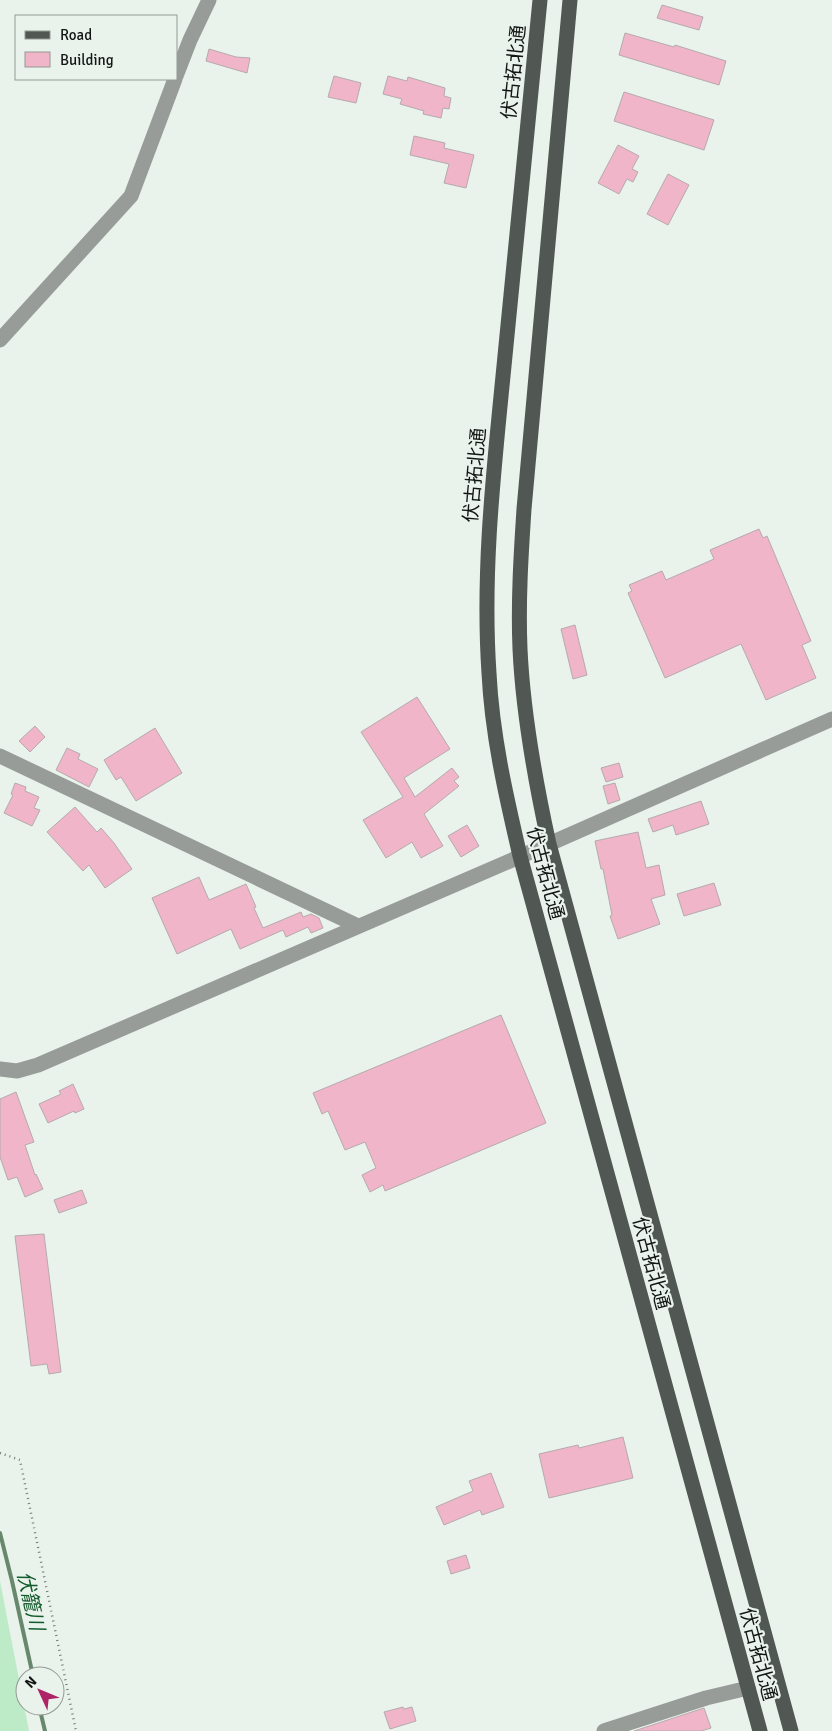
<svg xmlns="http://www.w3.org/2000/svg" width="832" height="1731" viewBox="0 0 832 1731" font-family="Signika,'Noto Sans JP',sans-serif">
	<rect width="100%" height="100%" fill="#e9f2eb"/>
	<path fill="#beebc7" d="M0 1581 29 1731H0Z"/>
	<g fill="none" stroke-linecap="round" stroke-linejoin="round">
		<path stroke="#67886d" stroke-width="4" d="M0 1533 12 1581 33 1676
			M39 1706 45 1731"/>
	</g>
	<path fill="#f0b5c9" stroke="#b5aaae" d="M662 5 703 17 699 30 657 18Z
		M625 33 674 47 675 45 726 61 719 85 619 55Z
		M209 49 236 57 250 58 247 73 206 61Z
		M334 76 361 83 356 103 328 97Z
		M388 76 407 81 408 77 445 88 444 96 451 98 449 109 443 108 441 118 423 114 424 111 400 104 402 99 383 94Z
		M624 92 714 120 704 150 614 121Z
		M414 136 445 143 444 148 474 155 466 188 444 183 449 164 410 155Z
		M618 145 639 156 632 169 638 172 633 182 627 179 619 194 598 183Z
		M668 174 689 185 668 225 647 214Z
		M759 529 763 538 767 536 811 641 802 645 816 678 766 700 741 644 665 678 628 593 632 591 629 585 662 571 666 580 714 559 710 550Z
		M575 625 587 675 573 679 561 629Z
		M417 697 450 749 404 778 415 797 452 768 459 777 454 781 459 786 424 814 443 846 421 858 412 842 386 858 363 820 403 797 361 732Z
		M35 726 45 737 30 752 19 741Z
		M155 728 182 773 136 801 121 777 116 780 104 760Z
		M67 748 80 754 78 759 98 769 89 787 56 770Z
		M619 763 623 777 606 782 601 768Z
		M15 783 26 787 25 791 39 797 34 808 40 810 32 826 4 813 13 795 11 794Z
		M615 783 620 800 608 804 603 786Z
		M701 801 709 824 676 835 673 825 653 832 648 819Z
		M75 807 97 832 101 828 114 843 132 869 105 888 89 865 83 871 47 832Z
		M467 825 479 846 461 857 448 836Z
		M638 832 646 868 659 865 665 895 651 899 660 924 618 939 610 916 612 915 603 869H601L595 841Z
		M199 877 209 900 246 884 256 907 254 908 263 928 301 912 303 917 311 914 319 918 323 928 311 933 308 927 286 937 283 930 240 949 231 929 177 954 152 898Z
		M714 883 721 905 684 916 677 894Z
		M501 1015 546 1123 385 1191 383 1185 370 1192 362 1175 376 1168 365 1142 345 1150 328 1111 322 1114 313 1093Z
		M73 1084 84 1109 75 1113 74 1111 48 1123 39 1104 61 1094 59 1091Z
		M16 1092 34 1142 25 1145 35 1175 36 1174 43 1189 25 1197 17 1177 8 1180 0 1157V1099Z
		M82 1190 87 1203 59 1213 54 1200Z
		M44 1234 61 1372 49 1374 47 1364 31 1366 15 1236Z
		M623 1437 633 1478 549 1498 539 1454 578 1445 579 1448Z
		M491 1473 504 1507 482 1515 480 1510 444 1525 436 1507 473 1491 469 1481Z
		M466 1555 470 1568 451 1574 447 1561Z
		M403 1707 404 1709 412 1707 416 1721 390 1729 384 1712Z
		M704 1708 711 1728 701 1731H634Z"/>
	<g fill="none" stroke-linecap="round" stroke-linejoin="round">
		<path stroke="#767c77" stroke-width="2.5" stroke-dasharray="1 4" stroke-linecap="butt" d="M0 1453 20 1460 76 1731"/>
		<path stroke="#989c99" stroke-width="15" d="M176 76 190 40 209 0
			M0 340 131 196 175 79
			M0 756 358 926
			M0 1069 17 1071 38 1065 549 844 832 719
			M604 1731 706 1698 748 1688"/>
		<path stroke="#515853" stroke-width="15" d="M540 0C528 122 516 244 504 366 494 468 482 571 489 673 492 735 506 796 520 856L760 1731
			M570 0 524 509C521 555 518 602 520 649 523 715 535 780 549 844L791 1731"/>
	</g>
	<g text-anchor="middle" stroke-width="4.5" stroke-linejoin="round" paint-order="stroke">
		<g font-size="19" fill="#121512" stroke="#e9f2eb">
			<text transform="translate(513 72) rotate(-84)" y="7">伏古拓北通</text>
			<text transform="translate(474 475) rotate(-85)" y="7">伏古拓北通</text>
			<text transform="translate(546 873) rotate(75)" y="7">伏古拓北通</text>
			<text transform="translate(652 1263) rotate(75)" y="7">伏古拓北通</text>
			<text transform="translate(759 1654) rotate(75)" y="7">伏古拓北通</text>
		</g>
		<g font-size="20" font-style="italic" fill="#125b2d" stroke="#e9f2eb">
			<text transform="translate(31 1601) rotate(77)" y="7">伏籠川</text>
		</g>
	</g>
	<rect x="15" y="15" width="162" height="65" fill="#e9f2eb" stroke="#939a94"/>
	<rect x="25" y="31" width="25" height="8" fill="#515853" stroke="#939a94"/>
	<text x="60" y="40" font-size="15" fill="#121512">Road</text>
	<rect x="25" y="52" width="25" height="15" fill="#f0b5c9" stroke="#939a94"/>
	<text x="60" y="65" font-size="15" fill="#121512">Building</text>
	<g transform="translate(40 1691) rotate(314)"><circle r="24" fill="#e9f2eb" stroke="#939a94"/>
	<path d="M0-4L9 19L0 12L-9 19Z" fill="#ad2467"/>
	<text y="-8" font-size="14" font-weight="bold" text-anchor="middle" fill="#121512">N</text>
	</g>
</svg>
